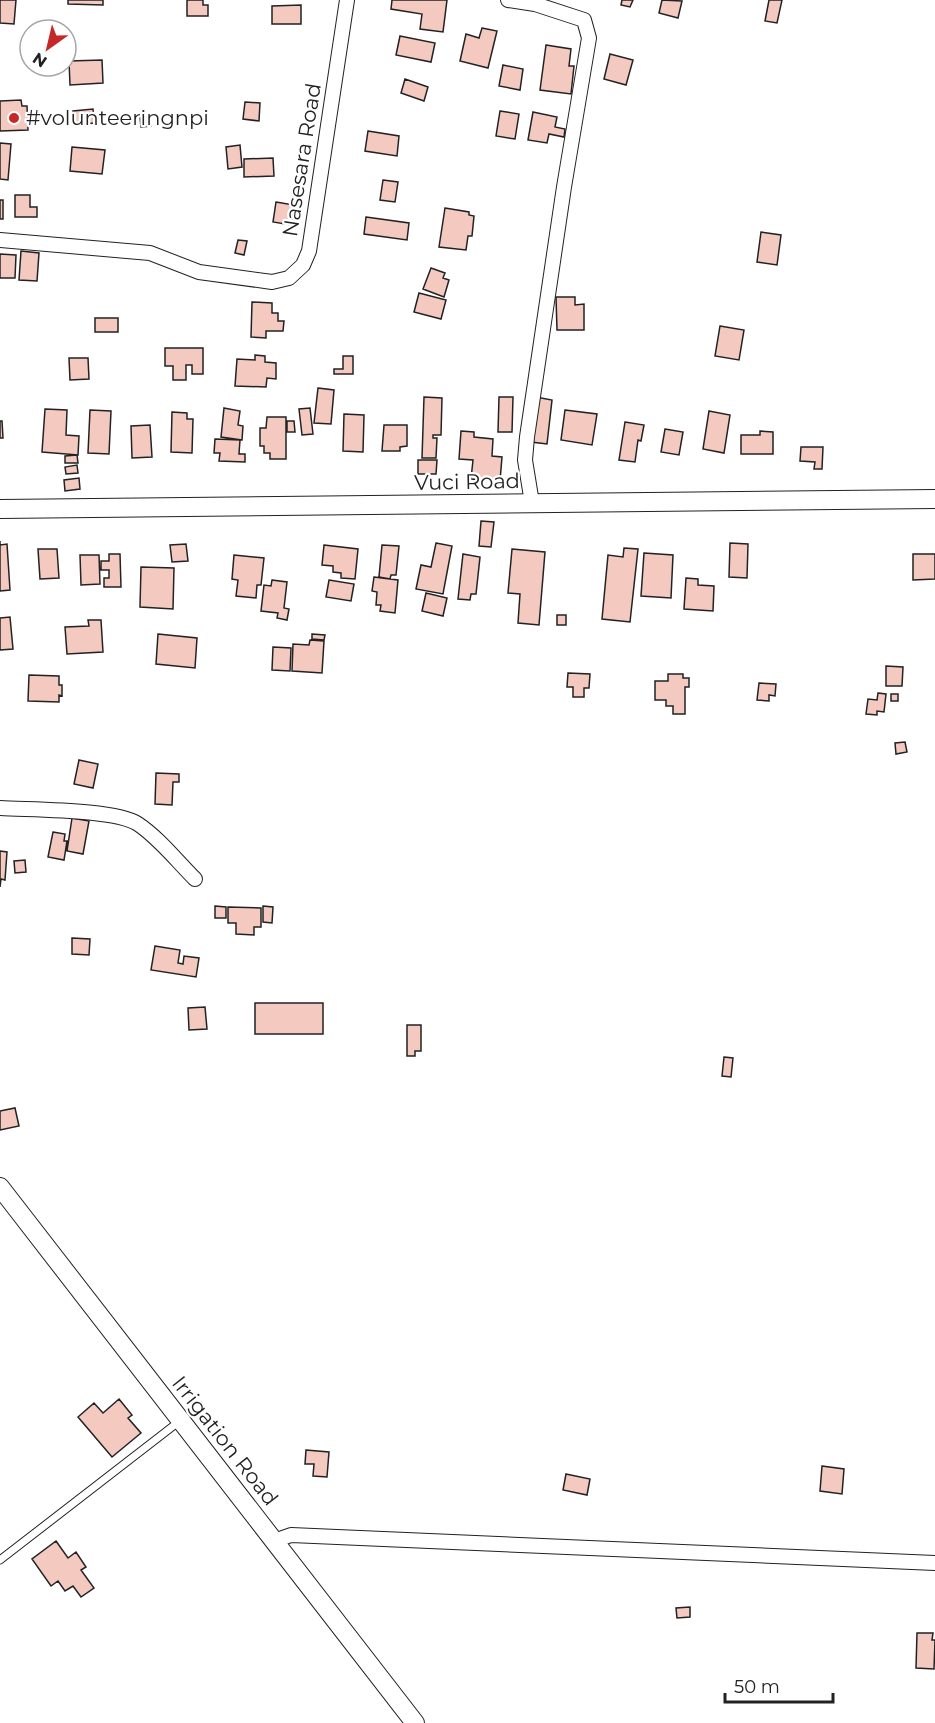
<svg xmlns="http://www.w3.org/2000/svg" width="935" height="1723" viewBox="0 0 935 1723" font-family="Montserrat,sans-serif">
	<rect width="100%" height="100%" fill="#fff"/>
	<path fill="#f3c9c0" stroke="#222" stroke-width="1.5" d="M0 0H16L14 24 0 23Z
		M68 0H103V5L68 4Z
		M187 0H203V5H208V16H187Z
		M392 0H447L443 32 420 29 422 14 391 9Z
		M622 0H633L630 7 621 5Z
		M662 0 682 1 678 18 659 13Z
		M769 0H782L777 23 765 21Z
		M301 5V24H272V6Z
		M482 28 497 31 488 68 460 61 466 34 479 38Z
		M400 36 435 43 431 62 396 55Z
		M546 45 571 49 569 66H574L571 94 540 90Z
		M610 54 633 60 626 85 604 79Z
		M102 60 103 83 70 85 69 61Z
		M503 65 523 69 520 90 499 86Z
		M405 79 428 87 424 101 401 93Z
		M21 100 22 106H27L28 130 0 131V101Z
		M245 102 260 103 259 121 243 119Z
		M93 109 94 123 74 125 73 111Z
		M500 111 519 114 515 139 496 136Z
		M533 112 557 117 555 127 565 129 564 137 549 134 547 143 528 140Z
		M150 116 151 126 141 127 140 117Z
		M368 131 399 136 397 156 365 151Z
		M0 143 11 144 8 180 0 179Z
		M240 145 242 167 228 169 226 147Z
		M72 147 105 150 102 174 70 171Z
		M273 158 274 176 244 177V159Z
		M383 180 398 182 395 202 380 200Z
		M15 195H30V207H37V217H15Z
		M0 200H3V219H0Z
		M276 202 294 205 291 225 273 222Z
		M445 208 469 212V215L474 216 472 236H468L466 250 439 247Z
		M366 217 409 223 407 240 364 234Z
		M761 232 781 235 777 265 757 262Z
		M238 240 247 241 244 255 235 253Z
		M21 251 39 253 37 281 19 280Z
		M0 254 16 255 15 278H0Z
		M431 268 445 273 443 278 449 280 444 297 423 289Z
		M419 293 446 300 441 319 414 312Z
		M556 297H575V305L584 304V330H557Z
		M252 302 272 303V313H278V321H284L283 331H266V338L251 337Z
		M95 318H118V332H95Z
		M720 326 744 330 739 360 715 356Z
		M165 348H203V374H192V365H186V380H173V366H165Z
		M255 355 265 356V362L276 363V379L267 378 266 387 235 386 237 359 255 360Z
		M343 356H353V374H334V369H343Z
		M69 358H88L89 379 70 380Z
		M318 388 334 390 331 424 314 423Z
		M424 397 442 398 441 435H433V438H437L436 458H422Z
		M499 397H513L512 432H498Z
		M536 397 552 400 547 444 531 442Z
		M224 408 240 411 238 425 243 426 242 440 221 437Z
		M310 408 313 434 302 435 299 409Z
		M45 409 67 410 66 435 79 436 78 455 42 452Z
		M90 410 111 411 109 454 88 453Z
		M565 410 597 414 592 445 561 440Z
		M709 411 730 415 724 453 703 449Z
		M172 412 187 413V419H193L192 453 171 452Z
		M344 414 364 415 363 452 343 451Z
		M267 417H286V459H270V453H264V446H260V428H266Z
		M0 421H2L3 438H0Z
		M287 421H294L295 432H287Z
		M625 422 644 425 641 441 638 440 635 462 619 460Z
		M150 425 152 457 132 458 131 426Z
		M384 425H407V446L400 447V451H382Z
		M665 429 683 432 679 455 661 452Z
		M461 431 474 432V437L493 439 492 456 502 457 500 481 471 479 473 460 459 459Z
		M760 431 773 432V454H741V435H760Z
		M215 439 240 440 239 454H245V462L219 461 220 453H214Z
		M801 447H823L822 469H814L815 462 800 461Z
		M77 455 78 463H65V456Z
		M418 460H437L436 474H418Z
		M77 465 78 473 66 474 65 467Z
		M79 478 80 489 65 491 64 480Z
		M481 521 494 522 491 547 479 546Z
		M0 541V545L7 544 10 590 0 591Z
		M436 543 452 546 443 594 416 589 421 565 431 567Z
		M730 543 748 544 747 578 729 577Z
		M186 544 188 561 172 562 170 545Z
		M324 545 358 549 355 579 341 578V573L333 572V566L322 565Z
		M382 545 399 546 396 575H391L390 579 379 577Z
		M624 548 638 549 630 622 602 619 608 555 623 557Z
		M38 549H57L59 578 40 579Z
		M512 549 545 552 539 625 518 623 520 594 508 593Z
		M644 553 673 555 671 598 641 596Z
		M109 554H120L121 587H104V578H109V570H101V561H109Z
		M463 554 480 557 476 594H471L470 600 458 599Z
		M913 554H935V579L913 580Z
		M80 555H99L100 584 81 585Z
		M234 555 264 558 261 585H257L256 598 236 596 238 580 232 579Z
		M141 567 174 568 173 609 140 607Z
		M374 577 398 580 395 613 380 611 381 605H376L377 592 372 591Z
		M686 578 698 579V585L714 586 713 611 684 609Z
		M272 580 287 582 284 608 289 609 287 620 277 618 278 613 261 611 264 585 271 586Z
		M329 580 354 584 351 601 326 597Z
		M426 593 447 598 443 616 422 611Z
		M557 615H566V625H557Z
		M10 617 13 649 0 650V618Z
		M88 620H101L103 652 67 654 65 627 89 626Z
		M158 634 197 638 195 668 156 664Z
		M312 634 325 635 324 640 312 639Z
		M310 640 324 641 322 673 292 671 293 644 309 645Z
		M273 647 291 648 290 671 272 670Z
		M886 666 903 667 902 686H886Z
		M568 673 590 674 589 688H584V697H573V687H567Z
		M668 674H683V678H689V687H685V714H673V706H666V700H655V681H668Z
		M29 675 59 676V685H62V696L59 695V702L28 701Z
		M759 683 776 684 775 696 769 695V701L757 700Z
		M878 693 886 694 884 712 877 711V715L866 714 868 699 877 700Z
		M891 694H898V701H891Z
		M905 742 907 752 896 754 895 743Z
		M79 760 98 764 93 788 74 784Z
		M156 773 179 774V782H173L172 805 155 804Z
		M72 818 89 821 83 854 67 851Z
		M53 832 65 834 64 841H67L64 860 48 857Z
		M0 851 7 852 5 880 1 879 0 887Z
		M25 860 26 872 15 873 14 861Z
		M215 906 226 907V918H215Z
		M263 906 273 907 272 923 263 922Z
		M228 907 261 908V927H254V935L236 934V923H228Z
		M72 938 90 939 89 955 72 954Z
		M155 946 180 950 178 963 183 964 184 956 199 958 196 977 151 970Z
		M255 1003H323V1034H255Z
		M205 1007 207 1029 189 1030 188 1008Z
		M407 1025H421V1051H415V1056H407Z
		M724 1057 733 1058 731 1077 722 1076Z
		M15 1108 19 1126 0 1130V1111Z
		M119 1399 132 1415 128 1418 141 1433 112 1457 78 1417 94 1403 103 1413Z
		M306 1450 329 1452 327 1477 313 1476 314 1464H305Z
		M822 1466 844 1469 842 1494 820 1491Z
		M566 1474 590 1479 587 1495 563 1490Z
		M56 1541 68 1558 76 1552 86 1567 81 1570 94 1588 81 1597 73 1586 65 1591 58 1581 51 1586 32 1559Z
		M690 1607V1617L677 1618 676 1608Z
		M917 1633H933L932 1640H935L934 1669 916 1668Z"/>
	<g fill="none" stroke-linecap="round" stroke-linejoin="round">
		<defs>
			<path id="lane" d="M0 1560 181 1420"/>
			<path id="street" d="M508 0 535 4 584 20 589 38 564 187 527 437 525 460 532 503
				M0 240 150 253 199 272 272 282 289 278 303 265 309 251 347 0
				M0 808C31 810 115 809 138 824 159 838 177 861 195 879
				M274 1541 291 1535 935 1563"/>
			<path id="secondary" d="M0 509 935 499
				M0 1187 415 1723"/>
		</defs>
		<use href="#lane" stroke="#222" stroke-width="9"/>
		<use href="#street" stroke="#222" stroke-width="16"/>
		<use href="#secondary" stroke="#222" stroke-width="20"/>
		<use href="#lane" stroke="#fff" stroke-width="7"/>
		<use href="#street" stroke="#fff" stroke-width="14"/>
		<use href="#secondary" stroke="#fff" stroke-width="18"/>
	</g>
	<circle fill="#c62828" stroke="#fff" stroke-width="2" cx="14" cy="118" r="6"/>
	<g text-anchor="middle" stroke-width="4.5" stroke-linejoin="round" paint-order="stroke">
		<g font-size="21" fill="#222" stroke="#fff" text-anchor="start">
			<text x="26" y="125">#volunteeringnpi</text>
		</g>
		<g font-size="21" fill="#222" stroke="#fff">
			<text transform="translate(302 160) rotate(-81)" y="7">Nasesara Road</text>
			<text transform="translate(467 482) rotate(-1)" y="7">Vuci Road</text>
			<text transform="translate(225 1441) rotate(52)" y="7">Irrigation Road</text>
		</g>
	</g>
	<g transform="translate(48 48) rotate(214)"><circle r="28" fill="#ffffff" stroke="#a7a7a7" stroke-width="1.5"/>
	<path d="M0-4.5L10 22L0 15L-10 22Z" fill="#c62828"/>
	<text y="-9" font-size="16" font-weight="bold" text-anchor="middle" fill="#222222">N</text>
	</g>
	<path d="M725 1693v9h108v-9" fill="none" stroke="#222222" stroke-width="3"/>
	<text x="734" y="1693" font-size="18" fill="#222222" stroke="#ffffff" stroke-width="4.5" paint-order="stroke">50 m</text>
</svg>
